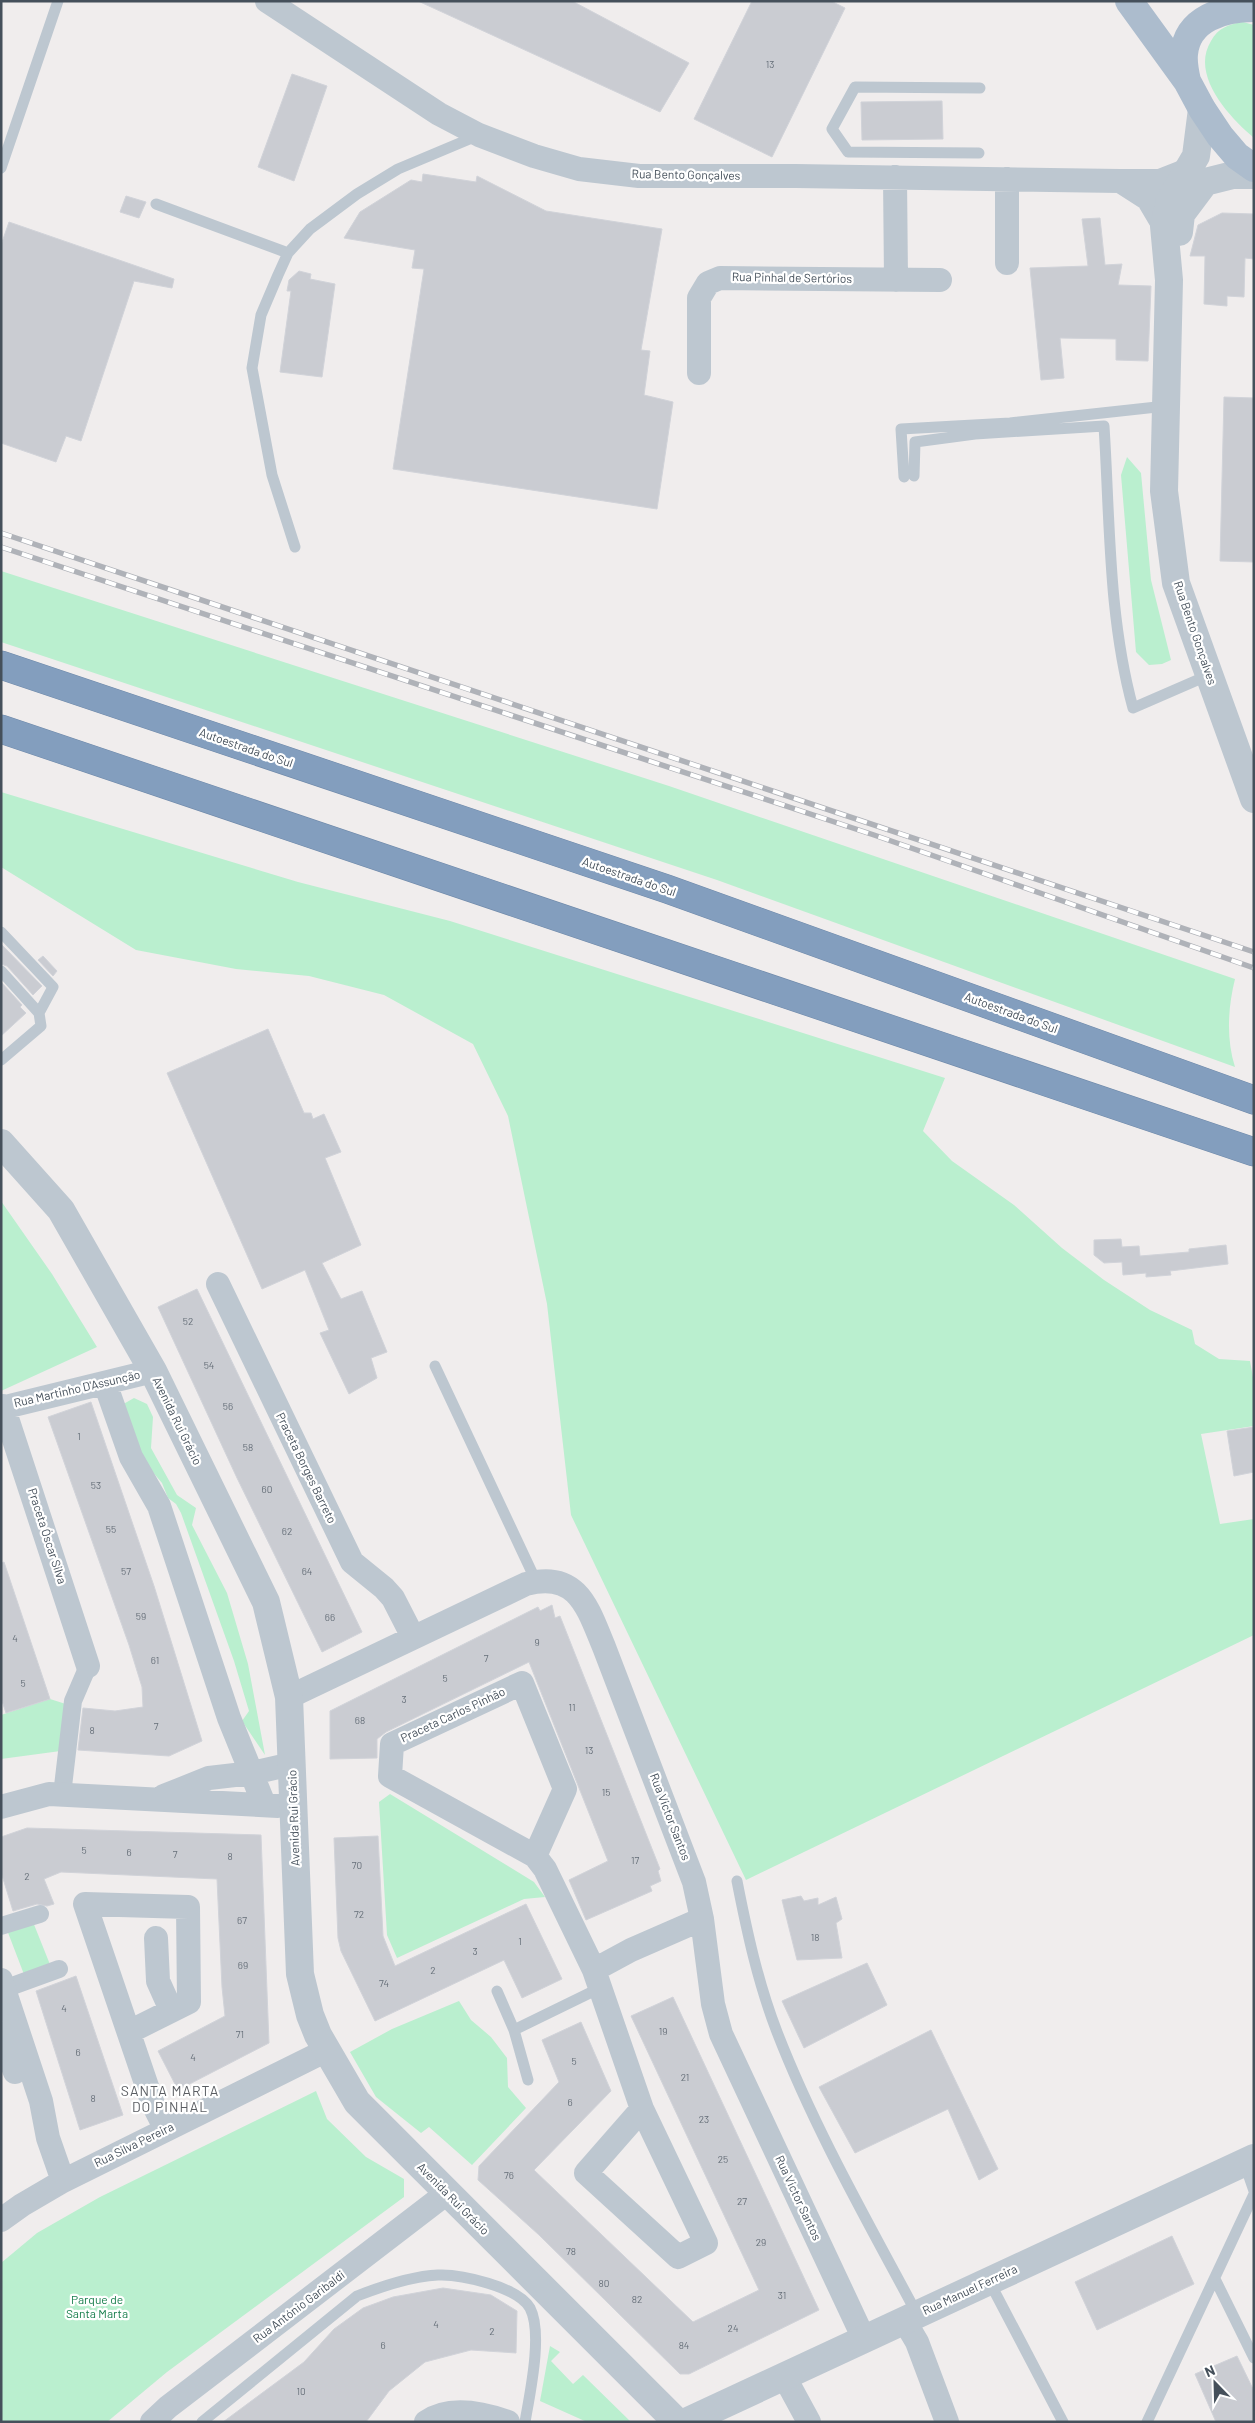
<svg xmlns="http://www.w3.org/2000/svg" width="1255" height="2423" viewBox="0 0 1255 2423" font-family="Barlow,sans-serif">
	<rect width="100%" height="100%" fill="#f0eded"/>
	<path fill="#baefcf" d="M1243 22 1254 25V138C1229 117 1190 75 1211 41 1218 28 1229 24 1243 22Z
		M1127 457 1141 473 1151 580 1171 660 1162 664 1149 665 1136 652 1121 475Z
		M1 571 669 786 1235 979C1228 1007 1226 1039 1235 1067L717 880 1 642Z
		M1 792 298 882 450 921 945 1078 923 1131 952 1161 1014 1205 1062 1248 1104 1280 1150 1310 1192 1330 1195 1344 1219 1359 1250 1361 1254 1383V1426L1201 1434 1220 1524 1254 1519V1635L746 1880 571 1515 547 1304 508 1116 473 1044 384 995 309 976 236 969 136 950 1 867Z
		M1 1201 52 1274 97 1347 1 1391Z
		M134 1398 147 1404 153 1417 151 1448 177 1495 196 1508 192 1525 227 1593 248 1664 265 1755 242 1721 249 1711 234 1661 181 1513 176 1504 168 1498 162 1483 135 1451 120 1406Z
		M50 1699 72 1706 68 1750 1 1759V1715Z
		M390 1794 534 1882 545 1897 524 1899 397 1958 387 1935 379 1802Z
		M33 1922 51 1967 25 1977 7 1930Z
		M459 2001 471 2020 491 2037 507 2058 508 2087 526 2108 472 2165 429 2127 421 2133 376 2097 350 2052 392 2029Z
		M316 2091 327 2119 366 2157 404 2179V2197L167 2372 107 2422H1V2263L37 2233 100 2197Z
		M550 2346 560 2352 551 2361 573 2384 583 2375 631 2422H587L540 2401Z"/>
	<path fill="#caccd2" stroke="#d1d3d9" d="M418 1H572L689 63 660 112Z
		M752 1H831L845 8 772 157 694 119Z
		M292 74 327 86 294 181 258 167Z
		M942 101 943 139 862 140 861 102Z
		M423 174 476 182 477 176 546 211 662 229 641 350 650 351 644 395 673 402 657 509 393 469 424 269 412 268 415 250 344 238 360 212 411 180 422 182Z
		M126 196 146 202 139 218 120 212Z
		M1222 213 1254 214V259L1245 258 1244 297 1227 296V306L1204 304 1205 256H1190L1198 225Z
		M1100 218 1105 265 1122 264 1118 285 1151 286 1148 361 1116 360V339L1060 338 1064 378 1041 380 1030 268 1088 266 1082 219Z
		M9 222 174 279 172 288 134 281 81 441 66 436 56 462 1 443V245Z
		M299 271 311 274 310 279 335 284 322 377 280 372 291 291H287L289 280Z
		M1224 397 1254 398V562L1220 561Z
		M1 944 42 986 33 995 7 966 1 964Z
		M43 956 57 971 53 976 38 960Z
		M1 982 22 1005 20 1007 26 1013 1 1036Z
		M268 1029 304 1113H311L313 1119 324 1114 341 1152 325 1158 361 1245 322 1263 341 1299 362 1291 387 1352 371 1358 377 1378 349 1394 320 1333 329 1330 305 1270 262 1289 167 1073Z
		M1121 1239 1122 1247 1139 1246 1140 1256 1189 1252V1249L1226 1245 1228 1264 1170 1271 1171 1275 1146 1277V1273L1123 1275 1122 1262 1104 1263 1094 1255V1240Z
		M197 1289 362 1632 322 1652 237 1478 158 1307Z
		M91 1402 154 1586 202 1741 169 1756 78 1750 83 1708 115 1711 143 1707 142 1687 129 1645 48 1417Z
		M1254 1427V1472L1234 1476 1227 1431Z
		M4 1562 50 1699 6 1713 1 1698V1563Z
		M552 1605 555 1618 560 1616 660 1869 658 1871 661 1881 650 1886 652 1891 586 1920 569 1880 608 1861 529 1662 386 1732 377 1739V1758L330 1759V1711L538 1607 540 1611Z
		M27 1828 261 1835 269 2043 178 2090 158 2051 225 2016 222 1987 217 1879 61 1872 44 1879 54 1904 47 1906 37 1904 13 1911 1 1872V1837Z
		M378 1836 383 1936 395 1966 526 1904 562 1979 522 1998 504 1960 375 2021 341 1951 338 1938 334 1838Z
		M801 1896 804 1901 818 1898V1905L836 1897 842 1919 836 1923 842 1958 797 1960 782 1900Z
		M867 1963 887 2005 804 2048 782 2001Z
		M76 1976 123 2115 80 2130 36 1991Z
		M673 1997 819 2310 689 2374H680L539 2235 478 2180 479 2166 559 2082 542 2040 581 2022 611 2091 534 2170 693 2322 759 2290 631 2016Z
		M931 2030 998 2169 979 2180 948 2109 855 2153 819 2087Z
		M1172 2236 1194 2284 1097 2330 1075 2282Z
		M443 2288 491 2295 517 2311 516 2353 471 2350 425 2362 389 2391 366 2422H223L304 2362 334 2329 363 2308 393 2297Z
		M1237 2356 1254 2391V2422H1216L1195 2374Z"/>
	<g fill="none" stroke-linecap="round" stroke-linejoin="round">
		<defs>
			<path id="motorway" d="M1 665 667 889 1254 1100
				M1 729 1254 1152"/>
		</defs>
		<use href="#motorway" stroke="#6f89a9" stroke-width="29"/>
		<path stroke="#bdc7d0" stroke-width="11" d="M979 153 848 152 832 129 855 87 980 88
			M1 168 58 1
			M156 204 288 253
			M914 476 915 442 975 434 1104 426C1110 519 1108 617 1133 708L1209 675
			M904 477 901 429 1010 423 1166 406
			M295 547 272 475 252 368 261 315 278 275 288 253 310 229 357 194 398 169 479 135
			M1 932 53 987 39 1013
			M1 971 39 1013 41 1026 1 1060
			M435 1366 536 1581
			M737 1881C747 1932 758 1983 777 2032 815 2130 868 2222 917 2314
			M497 1991 514 2030 600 1988
			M514 2030 528 2080
			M1244 2162 1254 2191
			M1215 2279 1254 2358
			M989 2281 1063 2422
			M202 2422 357 2296C380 2287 413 2276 438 2275 461 2274 518 2287 530 2308 543 2333 530 2393 525 2422
			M1147 2422 1254 2194"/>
		<path stroke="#bdc7d0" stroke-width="18" d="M62 1795 73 1701 88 1666
			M1 1926 40 1914
			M4 1989 59 1969"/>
		<path stroke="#bdc7d0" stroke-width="24" d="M267 1 439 114 479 135 534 156 579 169 639 176H796L1120 181
			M895 177 896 280
			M1007 179V263
			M1164 226 1148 199 1120 181H1160L1188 170
			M699 373V298L708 283 720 278 940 280
			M218 1284 352 1562 384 1588 393 1598 413 1637
			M105 1383 131 1457 159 1506 229 1718 264 1804
			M3 1406 88 1666
			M1 1408 153 1371
			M289 1697 526 1584C578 1570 588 1609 604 1647L694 1882 702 1919 713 2004 721 2034 864 2339
			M164 1796 209 1778 252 1773 292 1764
			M1 1807 49 1794 278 1806
			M535 1856 565 1789 522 1683 392 1744 390 1776 535 1856 545 1869 594 1970
			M156 1938 158 1981 171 2010
			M1 1980 41 2101 48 2138 63 2181
			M129 2032 189 2002 188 1907 85 1904 153 2104 166 2130
			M1 2034 15 2072
			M642 2109 706 2243 678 2257 586 2173 642 2109 594 1970 631 1950 702 1919
			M1 2220 22 2205 63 2181 325 2051
			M904 2320 917 2342 947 2422
			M784 2376 809 2422
			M152 2422 168 2407 447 2193
			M426 2422C450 2405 483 2413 508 2422"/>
		<path stroke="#bdc7d0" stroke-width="28" d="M1202 109 1196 156 1170 200 1164 226 1169 280 1164 491 1176 583 1254 799
			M1179 232 1181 214 1205 182 1233 175H1254
			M1 1143 61 1210 153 1371 266 1602 289 1697 300 1974 310 2015 318 2035 357 2102 677 2422
			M686 2422 1254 2158"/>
		<path stroke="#acbccd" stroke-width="28" d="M1129 1 1187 81 1202 109 1220 136 1237 156 1254 168
			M1187 81C1185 72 1183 63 1184 54 1187 18 1224 8 1254 8"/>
		<use href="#motorway" stroke="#839ebe" stroke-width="28"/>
		<defs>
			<path id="rail" d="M1 533 1254 952
				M1 547 874 835 1254 968"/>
		</defs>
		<use href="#rail" stroke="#afb2b8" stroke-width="5.5"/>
		<use href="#rail" stroke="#fff" stroke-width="4" stroke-dasharray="11" stroke-linecap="butt"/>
	</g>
	<g text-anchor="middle" stroke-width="4.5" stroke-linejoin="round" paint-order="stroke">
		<g font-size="10" fill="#666f79">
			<text x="770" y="68">13</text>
			<text x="188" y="1325">52</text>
			<text x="209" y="1369">54</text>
			<text x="228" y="1410">56</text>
			<text x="79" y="1440">1</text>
			<text x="248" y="1451">58</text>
			<text x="96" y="1489">53</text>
			<text x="267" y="1493">60</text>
			<text x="111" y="1533">55</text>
			<text x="287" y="1535">62</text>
			<text x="126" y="1575">57</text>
			<text x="307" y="1575">64</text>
			<text x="141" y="1620">59</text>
			<text x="330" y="1621">66</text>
			<text x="15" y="1642">4</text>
			<text x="537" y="1646">9</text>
			<text x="486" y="1662">7</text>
			<text x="155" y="1664">61</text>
			<text x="445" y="1682">5</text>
			<text x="23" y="1687">5</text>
			<text x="404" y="1703">3</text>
			<text x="572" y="1711">11</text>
			<text x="360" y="1724">68</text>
			<text x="156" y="1730">7</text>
			<text x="92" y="1734">8</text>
			<text x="589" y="1754">13</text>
			<text x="606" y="1796">15</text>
			<text x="84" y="1854">5</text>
			<text x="129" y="1856">6</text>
			<text x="175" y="1858">7</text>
			<text x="230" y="1860">8</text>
			<text x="635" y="1864">17</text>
			<text x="357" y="1869">70</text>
			<text x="27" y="1880">2</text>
			<text x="359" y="1918">72</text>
			<text x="242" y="1924">67</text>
			<text x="815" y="1941">18</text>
			<text x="520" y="1945">1</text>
			<text x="475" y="1955">3</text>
			<text x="243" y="1969">69</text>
			<text x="433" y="1974">2</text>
			<text x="384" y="1987">74</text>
			<text x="64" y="2012">4</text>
			<text x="663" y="2035">19</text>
			<text x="240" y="2038">71</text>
			<text x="78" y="2056">6</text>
			<text x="193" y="2061">4</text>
			<text x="574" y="2065">5</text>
			<text x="685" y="2081">21</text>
			<text x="93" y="2102">8</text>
			<text x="570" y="2106">6</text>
			<text x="704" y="2123">23</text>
			<text x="723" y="2163">25</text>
			<text x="509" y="2179">76</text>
			<text x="742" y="2205">27</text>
			<text x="761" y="2246">29</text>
			<text x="571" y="2255">78</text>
			<text x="604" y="2287">80</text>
			<text x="782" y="2299">31</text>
			<text x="637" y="2303">82</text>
			<text x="436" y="2328">4</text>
			<text x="733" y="2332">24</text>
			<text x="492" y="2335">2</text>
			<text x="383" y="2349">6</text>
			<text x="684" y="2349">84</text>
			<text x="301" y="2395">10</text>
		</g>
		<g font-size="12" fill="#45505b" stroke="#fff">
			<text transform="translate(686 175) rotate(1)" y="4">Rua Bento Gonçalves</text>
			<text transform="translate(792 278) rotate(1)" y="4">Rua Pinhal de Sertórios</text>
			<text transform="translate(1195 633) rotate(71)" y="4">Rua Bento Gonçalves</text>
			<text transform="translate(246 748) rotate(19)" y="4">Autoestrada do Sul</text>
			<text transform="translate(629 877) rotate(19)" y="4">Autoestrada do Sul</text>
			<text transform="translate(1011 1013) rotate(20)" y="4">Autoestrada do Sul</text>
			<text transform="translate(77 1389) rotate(-13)" y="4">Rua Martinho D'Assunção</text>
			<text transform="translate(177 1421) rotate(64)" y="4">Avenida Rui Grácio</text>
			<text transform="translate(306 1468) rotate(64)" y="4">Praceta Borges Barreto</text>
			<text transform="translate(47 1536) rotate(72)" y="4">Praceta Óscar Silva</text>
			<text transform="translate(453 1715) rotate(-25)" y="4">Praceta Carlos Pinhão</text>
			<text transform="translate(670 1817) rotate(69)" y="4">Rua Victor Santos</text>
			<text transform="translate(294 1818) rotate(-92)" y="4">Avenida Rui Grácio</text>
			<text transform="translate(134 2145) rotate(-26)" y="4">Rua Silva Pereira</text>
			<text transform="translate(798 2198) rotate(65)" y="4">Rua Victor Santos</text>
			<text transform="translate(453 2199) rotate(45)" y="4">Avenida Rui Grácio</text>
			<text transform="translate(970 2290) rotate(-25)" y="4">Rua Manuel Ferreira</text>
			<text transform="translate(299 2307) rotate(-37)" y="4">Rua António Garibaldi</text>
		</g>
		<g font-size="12" fill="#157d4b" stroke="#fff">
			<text x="97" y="2304">Parque de<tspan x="97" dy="14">Santa Marta</tspan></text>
		</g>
		<g font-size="14" letter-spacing="1" fill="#5a5d62" stroke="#fff">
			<text x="170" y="2096">SANTA MARTA<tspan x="170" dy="16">DO PINHAL</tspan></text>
		</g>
	</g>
	<rect width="1255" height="2423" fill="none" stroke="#45505b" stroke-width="5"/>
	<g transform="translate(1215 2383) rotate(337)" stroke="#ffffff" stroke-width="4" paint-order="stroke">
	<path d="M0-4L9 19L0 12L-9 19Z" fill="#45505b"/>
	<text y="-8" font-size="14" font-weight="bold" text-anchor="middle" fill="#45505b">N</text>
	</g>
</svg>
